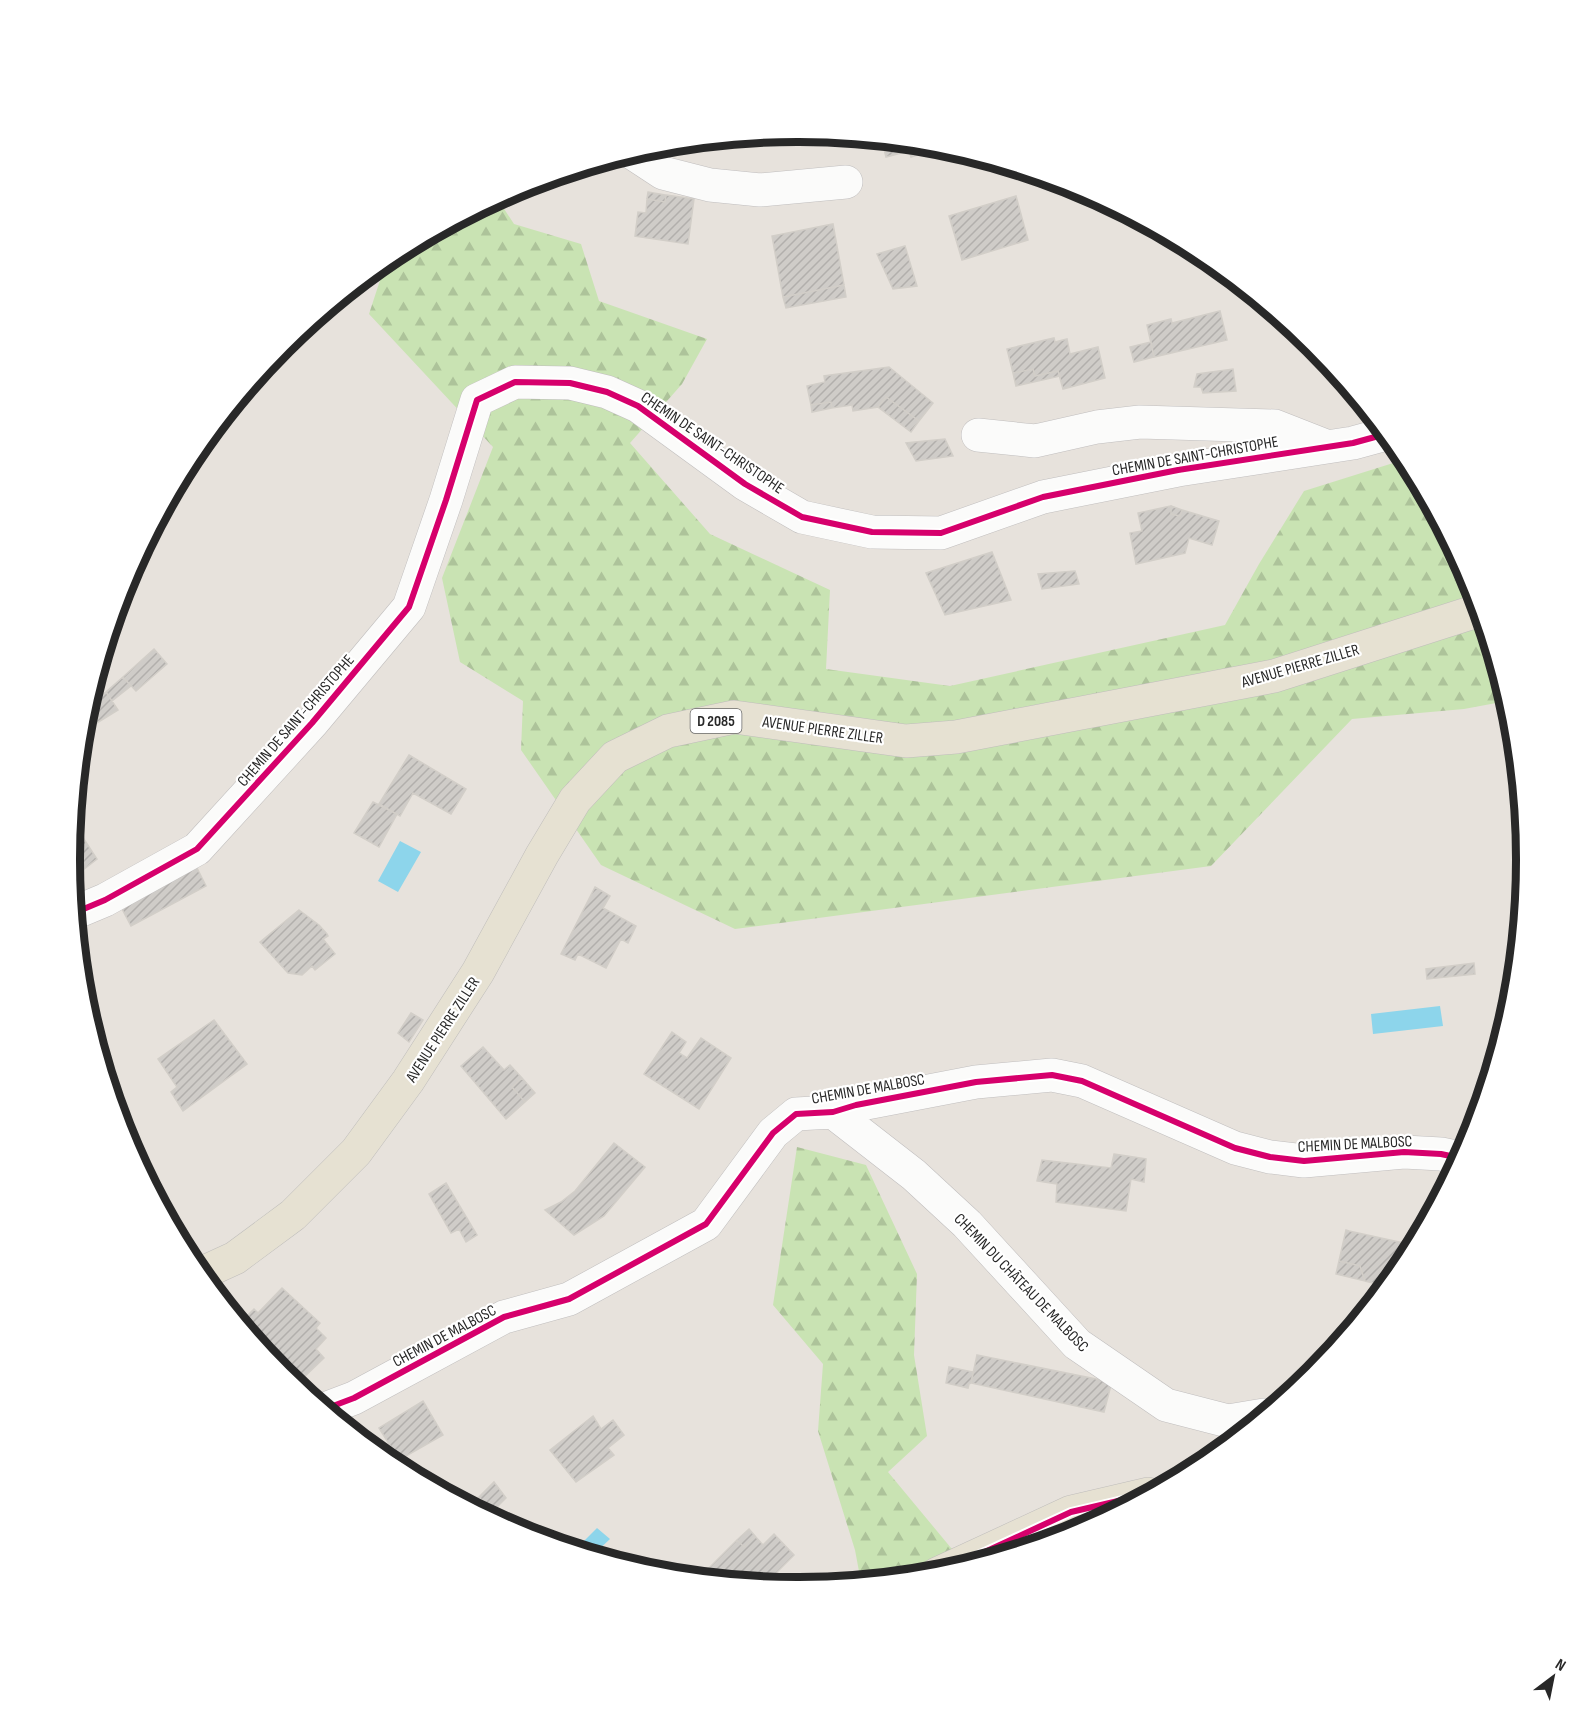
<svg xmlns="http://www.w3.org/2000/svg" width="1595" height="1719" viewBox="0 0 1595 1719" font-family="'Sofia Sans Condensed',sans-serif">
	<defs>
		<pattern id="forest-firs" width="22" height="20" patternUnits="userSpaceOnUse" patternTransform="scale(1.5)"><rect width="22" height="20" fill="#c9e3b3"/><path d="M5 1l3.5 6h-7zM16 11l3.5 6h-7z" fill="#adc39a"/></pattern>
		<pattern id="building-hatch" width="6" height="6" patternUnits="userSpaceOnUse" patternTransform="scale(1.5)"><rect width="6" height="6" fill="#cfccc8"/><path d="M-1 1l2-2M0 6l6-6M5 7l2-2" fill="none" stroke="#b2afac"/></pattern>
	</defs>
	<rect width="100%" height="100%" fill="#e7e2dc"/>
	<path fill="url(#forest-firs)" d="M497 198 514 224 581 244 599 301 707 339 682 384 630 443 710 534 830 590 826 669 950 686 1225 625 1259 564 1304 491 1406 459 1471 581 1507 701 1464 709 1352 719 1211 866 735 929 601 865 521 750 523 701 460 662 442 578 493 447 369 314 386 262 384 261 393 254Z
		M797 1147 866 1165 917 1274 914 1355 927 1436 888 1472 966 1566 939 1574 861 1582 855 1550 818 1431 823 1364 773 1305Z"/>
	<path fill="#8dd5eb" d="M400 841 421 852 398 892 378 881Z
		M1440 1006 1443 1026 1373 1034 1371 1014Z
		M597 1528 610 1539 593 1555 575 1550Z"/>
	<path fill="url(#building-hatch)" stroke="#d2cec8" stroke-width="1.5" d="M882 139 940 145 943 147 911 157 907 144 884 149Z
		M907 144 909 151 886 157 884 149Z
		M963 152 984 158 967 164Z
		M648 192 666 195 665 202 647 199Z
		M666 195 694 199 688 244 635 236 638 212 646 213 647 199 665 202Z
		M1016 196 1028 240 962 260 949 216Z
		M833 224 844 285 783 297 772 236Z
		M905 246 917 286 893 289 877 254Z
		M844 285 846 297 786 308 783 297Z
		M1220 311 1227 340 1154 357 1147 325 1171 319 1172 323Z
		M1054 338 1055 342 1067 339 1070 354 1098 347 1105 378 1063 389 1058 371 1035 376 1033 369 1013 373 1007 349Z
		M1151 342 1154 357 1134 362 1130 347Z
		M889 367 933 403 919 421 886 397 878 407 853 411 852 405 832 408 831 402 811 405 807 386 825 382 824 376Z
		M1033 369 1035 376 1058 371 1060 376 1016 386 1013 373Z
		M1233 369 1236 391 1203 393 1201 387H1194L1197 374Z
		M886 397 919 421 911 432 878 407Z
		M831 402 832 408 812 412 811 405Z
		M945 439 953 456 916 461 906 443Z
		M1171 506V514L1180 516 1182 510 1219 521 1212 545 1189 538 1185 553 1136 564 1130 533 1142 531 1138 513Z
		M1171 506 1182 510 1180 516 1171 514Z
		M992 552 1011 600 945 615 926 573Z
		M1075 571 1079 584 1042 589 1038 574Z
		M154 649 167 664 136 691 123 677Z
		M123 677 131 686 112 701 106 692Z
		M106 692 118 710 97 723 87 705Z
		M87 705 97 723 81 733 83 717Z
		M409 755 466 789 451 814 413 793 400 816 379 804Z
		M373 802 397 814 379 847 354 833Z
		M78 830 97 859 71 879 69 859 71 835Z
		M195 864 206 886 131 926 120 905Z
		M595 887 610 896 603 908 636 926 628 943 621 939 606 968 578 954 575 960 561 954Z
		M299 910 319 925 327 934 328 936 323 939 335 954 315 970 312 966 302 975 288 973 260 942Z
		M1474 963 1475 974 1427 979 1426 969Z
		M411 1013 423 1020 409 1042 398 1033Z
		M214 1020 247 1064 183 1111 171 1092 177 1087 158 1059Z
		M672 1032 686 1042 679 1053 687 1058 701 1038 731 1058 699 1109 644 1074Z
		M483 1047 504 1070 510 1065 522 1078 512 1087 525 1102 506 1119 461 1066Z
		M522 1078 535 1093 525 1102 512 1087Z
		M614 1143 645 1167 604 1216 574 1235 545 1210 561 1202 575 1191Z
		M1114 1154 1146 1159 1144 1182 1131 1179 1126 1211 1056 1202 1057 1184 1037 1181 1042 1160 1111 1168Z
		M446 1183 477 1235 466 1242 459 1229 451 1233 429 1194Z
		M1417 1218 1422 1220 1419 1235 1413 1245H1410Z
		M1346 1230 1349 1231 1413 1245 1403 1265 1385 1286 1365 1281 1360 1266 1339 1261Z
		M1339 1261 1360 1266 1365 1281 1336 1274Z
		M282 1288 320 1323 316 1328 326 1338 316 1349 324 1358 300 1381 282 1362 277 1368 240 1323 254 1309 258 1313Z
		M977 1355 1106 1381 1111 1385 1104 1412 971 1383Z
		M949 1367 973 1372 971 1383 969 1384 968 1388 946 1383Z
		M423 1401 443 1435 399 1460 379 1428Z
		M593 1416 601 1429 613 1420 624 1435 608 1448 614 1455 576 1482 550 1450Z
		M494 1482 506 1498 492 1512 479 1497Z
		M479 1497 492 1512 488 1516 469 1506Z
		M749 1529 755 1536 744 1547 737 1540Z
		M774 1534 794 1555 764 1585 710 1579 704 1573 737 1540 744 1547 755 1536 763 1545Z"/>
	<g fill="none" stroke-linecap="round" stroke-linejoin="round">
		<defs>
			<path id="minor" d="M631 152 663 173 710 185 760 190 846 182
				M978 435 1035 441 1097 427 1140 422 1275 426 1326 446
				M74 913 105 900 197 849 312 723 409 607 446 500 477 400 515 382 570 383 607 392 638 406 745 484 802 517 872 532 941 533 1043 497 1178 470 1353 443 1386 434
				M833 1112 914 1175 967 1224 1077 1344 1166 1405 1228 1421 1264 1415
				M325 1409 354 1398 504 1317 569 1299 706 1224 773 1133 796 1114 833 1112 856 1105 976 1082 1052 1075 1082 1081 1235 1148 1270 1157 1304 1161 1404 1152 1441 1154 1460 1158"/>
			<path id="major" d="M200 1274 235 1258 293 1215 356 1152 408 1081 478 972 542 855 575 800 615 757 668 731 734 717 906 741 956 737 1274 676 1480 610
				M937 1574 1071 1512 1148 1494"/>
		</defs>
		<use href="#minor" stroke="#c0bebe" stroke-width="34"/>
		<use href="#major" stroke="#bfbdbb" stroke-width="34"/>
		<use href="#minor" stroke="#fbfbfa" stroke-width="33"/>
		<use href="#major" stroke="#e6e1d2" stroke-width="33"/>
		<defs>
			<path id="cycleway" d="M74 913 105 900 197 849 312 723 409 607 446 500 477 400 515 382 570 383 607 392 638 406 745 484 802 517 872 532 941 533 1043 497 1178 470 1353 443 1386 434
				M325 1409 354 1398 504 1317 569 1299 706 1224 773 1133 796 1114 833 1112 856 1105 976 1082 1052 1075 1082 1081 1235 1148 1270 1157 1304 1161 1404 1152 1441 1154 1460 1158
				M937 1574 1071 1512 1148 1494"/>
		</defs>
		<use href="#cycleway" stroke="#fff" stroke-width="10"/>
		<use href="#cycleway" stroke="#d6006c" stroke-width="6"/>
	</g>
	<g text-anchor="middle" stroke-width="4.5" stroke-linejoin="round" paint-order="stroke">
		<rect fill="#fff" stroke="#686868" stroke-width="1.5" x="690.5" y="709" width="51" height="24" rx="4.5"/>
		<g font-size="15" font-weight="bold" fill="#282828">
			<text x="716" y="726">D 2085</text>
		</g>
		<g font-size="16" fill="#282828" stroke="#fff">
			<text transform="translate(713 442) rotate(34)" y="6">CHEMIN DE SAINT-CHRISTOPHE</text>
			<text transform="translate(1195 455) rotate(-10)" y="6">CHEMIN DE SAINT-CHRISTOPHE</text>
			<text transform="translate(1300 665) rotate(-16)" y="6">AVENUE PIERRE ZILLER</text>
			<text transform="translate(295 720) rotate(-49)" y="6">CHEMIN DE SAINT-CHRISTOPHE</text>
			<text transform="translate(823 729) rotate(8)" y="6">AVENUE PIERRE ZILLER</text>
			<text transform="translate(442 1029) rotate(-57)" y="6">AVENUE PIERRE ZILLER</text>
			<text transform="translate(868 1088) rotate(-10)" y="6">CHEMIN DE MALBOSC</text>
			<text transform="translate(1355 1143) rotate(-3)" y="6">CHEMIN DE MALBOSC</text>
			<text transform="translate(1022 1282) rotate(46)" y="6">CHEMIN DU CHÂTEAU DE MALBOSC</text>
			<text transform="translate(444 1335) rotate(-28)" y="6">CHEMIN DE MALBOSC</text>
		</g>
	</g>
	<path d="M0 0H1595V1719H0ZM797 142H799A717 717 0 0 1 1516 859V860A717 717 0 0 1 799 1577H797A717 717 0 0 1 80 860V859A717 717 0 0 1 797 142Z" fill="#fff" fill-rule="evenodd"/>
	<path fill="none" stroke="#282828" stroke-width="8" d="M797 142H799A717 717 0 0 1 1516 859V860A717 717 0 0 1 799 1577H797A717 717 0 0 1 80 860V859A717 717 0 0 1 797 142Z"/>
	<g transform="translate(1553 1677) rotate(32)" stroke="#ffffff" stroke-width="4.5" paint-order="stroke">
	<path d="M0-4.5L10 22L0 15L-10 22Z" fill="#282828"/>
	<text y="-9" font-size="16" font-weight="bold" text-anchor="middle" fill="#282828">N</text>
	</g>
</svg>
